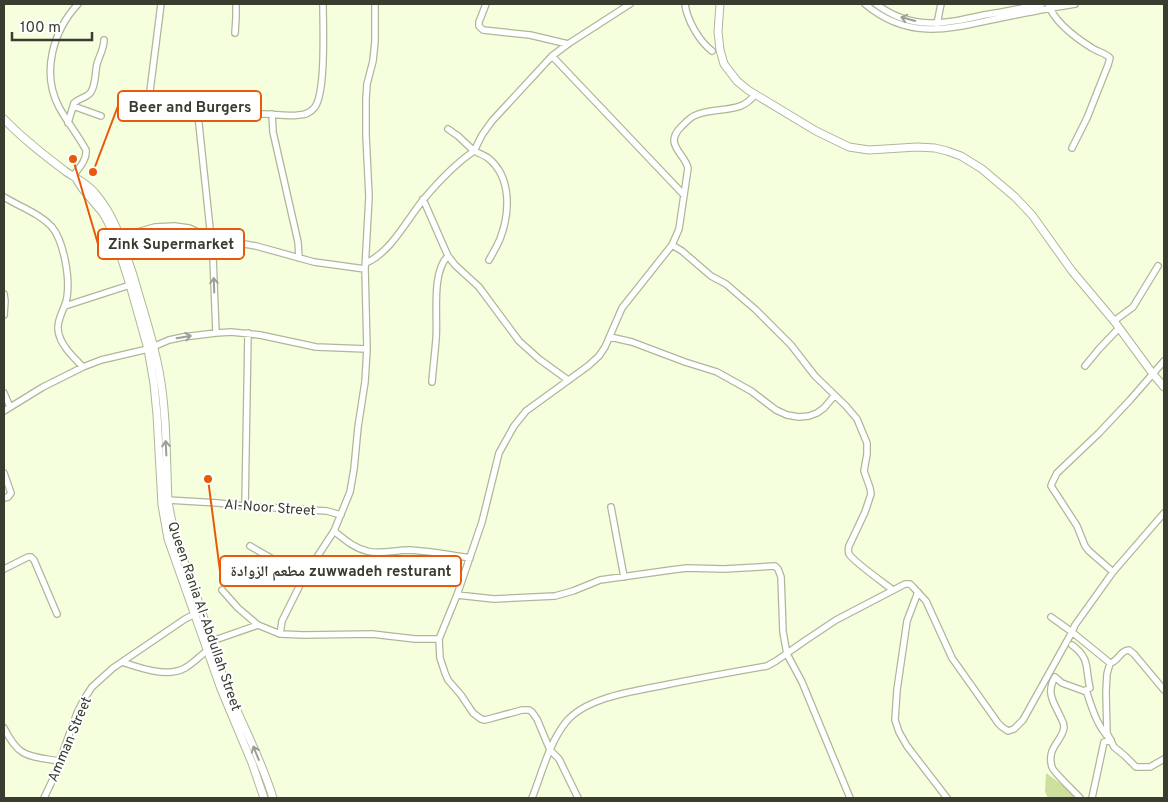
<svg xmlns="http://www.w3.org/2000/svg" width="1168" height="802" viewBox="0 0 1168 802" font-family="Overpass,'Noto Naskh Arabic',sans-serif">
	<rect width="100%" height="100%" fill="#f5ffde"/>
	<path fill="#cde09e" d="M1046 773 1080 798H1048L1045 792Z"/>
	<g fill="none" stroke-linecap="round" stroke-linejoin="round">
		<defs>
			<path id="minor" d="M161 4 150 91C150 104 149 112 164 115 197 115 231 114 264 114 275 114 287 117 299 115 305 115 311 112 315 107 326 91 323 25 323 4
				M486 4 479 22V26L483 30 530 35 568 44
				M685 4C687 20 699 41 712 51
				M865 4C909 41 949 29 1000 18 1025 13 1050 8 1075 4
				M876 4C912 31 944 24 984 15 1004 12 1023 8 1042 4
				M1048 4C1055 23 1076 38 1092 48 1098 52 1106 53 1110 58L1108 65 1087 118 1072 148
				M937 24 941 4
				M235 33 236 18V4
				M552 56 684 195
				M73 106 101 116
				M272 114 273 132 298 242 299 258
				M198 115 213 257 216 333
				M68 123 74 103C79 98 87 98 91 92 96 84 95 72 97 64 99 56 104 49 104 40
				M448 129 458 136 474 151 482 135 492 121 552 56 568 44 630 4
				M73 176C79 168 87 160 86 150 78 135 67 122 59 107 41 73 53 31 78 4
				M4 197C20 207 39 213 52 227 64 242 70 278 67 297 66 307 57 318 58 329 59 344 73 357 83 367
				M423 199 448 256C431 272 438 317 436 339 435 353 433 368 432 382
				M120 237 155 227 174 226 189 228 211 238 256 246 314 262 365 269
				M672 245 682 251 711 276 726 284 756 310 791 345 815 376 846 406 857 419 867 443V454L864 471 870 488 871 494 865 512 849 546C848 549 848 551 849 554 854 562 884 583 893 590
				M448 256 455 265 479 287 519 341 539 359 568 380
				M366 263C391 252 406 221 423 200 438 182 455 164 474 151 478 153 484 155 488 158 512 177 510 213 500 239 497 246 493 253 489 260
				M4 294 5 301 4 315
				M65 306 130 285
				M1114 321 1133 307 1158 266
				M610 337 632 342 685 362 717 372 751 391 776 410 787 415 799 417 809 416 817 413 824 408 834 396
				M1085 366 1099 349 1119 328
				M4 393 10 407
				M4 411 43 387 83 367 101 360 148 349 169 340 183 337 216 333 231 332 260 335 316 347 367 349
				M4 473 11 493 8 497 4 498
				M168 500 218 503 245 506 327 511 341 515
				M245 506 248 333
				M611 507 624 577
				M334 531C344 539 354 548 367 551 380 555 395 550 409 550 430 551 450 555 470 558
				M250 546 304 577
				M4 569 28 557H31L34 560 57 614
				M1113 572 1089 551 1085 546 1077 526 1055 492 1051 486 1052 483 1057 473 1099 433 1130 400 1164 361
				M222 590 238 608 258 625
				M918 592 907 621 897 690 895 720 899 732 907 746 947 798
				M457 595 494 599 555 596 573 591 600 580 671 570 687 568 724 569 775 566 778 569 781 577 783 632 787 654 802 682 850 798
				M1051 617 1072 632 1075 625 1113 572 1164 513
				M280 634 282 621 304 577 334 531 350 492 354 469 358 427 365 382 367 349 365 269 369 197 366 135V99L367 84 373 61 375 41V4
				M212 641 258 625 280 634 304 635 372 634 415 639H439
				M1072 645C1091 659 1085 669 1090 688L1084 691 1062 683 1055 677C1045 694 1055 704 1062 720 1063 722 1064 726 1064 727 1063 741 1046 747 1052 767 1053 772 1075 792 1080 798
				M122 662C140 668 167 678 185 668 192 664 198 658 204 653
				M1110 663 1107 674 1106 692 1107 733 1114 747 1125 756 1136 767H1150L1164 759
				M1086 690C1092 708 1097 727 1111 740L1104 742 1092 798
				M4 728C19 758 28 756 59 761
				M44 798 53 779 77 713 84 699 92 687 113 668 185 619 195 614
				M532 798C542 773 549 743 566 722 586 697 636 691 665 685 699 678 733 672 767 666L776 661 806 640 836 620 905 584H910L913 587 926 601 952 658 998 723 1002 727 1008 731 1014 729 1023 720 1072 632 1110 663C1118 662 1120 650 1129 650L1134 654 1164 690
				M578 798 559 759 550 750 537 719 532 712 529 710H522L485 720 481 719 473 713 461 695 448 680 445 673 440 658 439 639 457 595 482 522 499 453 514 426 526 411 588 366 599 356 605 347 622 308 672 245 679 229 688 168C686 158 675 151 674 141 674 135 677 131 681 127 685 123 690 117 696 115 715 106 742 115 755 94"/>
			<path id="major" d="M720 4 718 32 720 50 724 64 737 81 748 90 816 131 849 147 869 150 917 147 935 148 947 151 961 156 982 169 1015 197 1032 215 1072 271 1114 321 1153 374 1164 387
				M4 119C23 139 43 154 65 171 75 178 87 183 95 193 116 217 123 246 133 275 142 307 153 338 159 371 167 413 166 457 168 500 172 532 185 564 196 595 206 623 214 653 225 682 240 721 261 758 273 798
				M77 180 82 188 103 213 108 222 115 238 130 285 148 349 154 384 157 415 162 505 168 539 221 689 252 763 264 798"/>
		</defs>
		<use href="#minor" stroke="#aeb798" stroke-width="8"/>
		<use href="#major" stroke="#aeb798" stroke-width="9"/>
		<use href="#minor" stroke="#fff" stroke-width="5.5"/>
		<use href="#major" stroke="#fff" stroke-width="7"/>
	</g>
	<defs><path id="oneway-shaft" d="M-6 0H5M1.5-3L5.5 0L1.5 3" fill="none" stroke-width="1.6" stroke-linecap="round" stroke-linejoin="round" transform="scale(1.25)"/></defs>
	<g stroke="#9c9e98">
		<use href="#oneway-shaft" transform="translate(908 19) rotate(-164)"/>
		<use href="#oneway-shaft" transform="translate(214 285) rotate(-92)"/>
		<use href="#oneway-shaft" transform="translate(184 337) rotate(-9)"/>
		<use href="#oneway-shaft" transform="translate(166 448) rotate(-93)"/>
		<use href="#oneway-shaft" transform="translate(256 753) rotate(-112)"/>
	</g>
	<g text-anchor="middle" stroke-width="4" stroke-linejoin="round" paint-order="stroke">
		<g font-size="14" fill="#393d30" stroke="#fff">
			<text transform="translate(270 507) rotate(4)" y="5">Al-Noor Street</text>
			<text transform="translate(205 616) rotate(71)" y="5">Queen Rania Al-Abdullah Street</text>
			<text transform="translate(69 739) rotate(-67)" y="5">Amman Street</text>
		</g>
	</g>
	<path fill="none" stroke="#e8590c" stroke-width="2" d="M93 172L118 106M73 159L98 244M208 479L220 571"/>
	<g fill="#e8590c" stroke="#fff" stroke-width="2">
		<circle cx="93" cy="172" r="5"/>
		<circle cx="73" cy="159" r="5"/>
		<circle cx="208" cy="479" r="5"/>
	</g>
	<g fill="#fff" stroke="#e8590c" stroke-width="2">
		<rect x="118" y="91" width="143" height="30" rx="5"/>
		<rect x="98" y="229" width="146" height="30" rx="5"/>
		<rect x="220" y="556" width="241" height="30" rx="5"/>
	</g>
	<g font-size="15" text-anchor="middle" font-weight="bold" fill="#393d30">
		<text x="190" y="112">Beer and Burgers</text>
		<text x="171" y="249">Zink Supermarket</text>
		<text x="341" y="576">مطعم الزوادة zuwwadeh resturant</text>
	</g>
	<rect width="1168" height="802" fill="none" stroke="#393d30" stroke-width="10"/>
	<path d="M12 32v8h80v-8" fill="none" stroke="#393d30" stroke-width="2.5"/>
	<text x="20" y="32" font-size="15" fill="#393d30" stroke="#ffffff" stroke-width="4" paint-order="stroke">100 m</text>
</svg>
